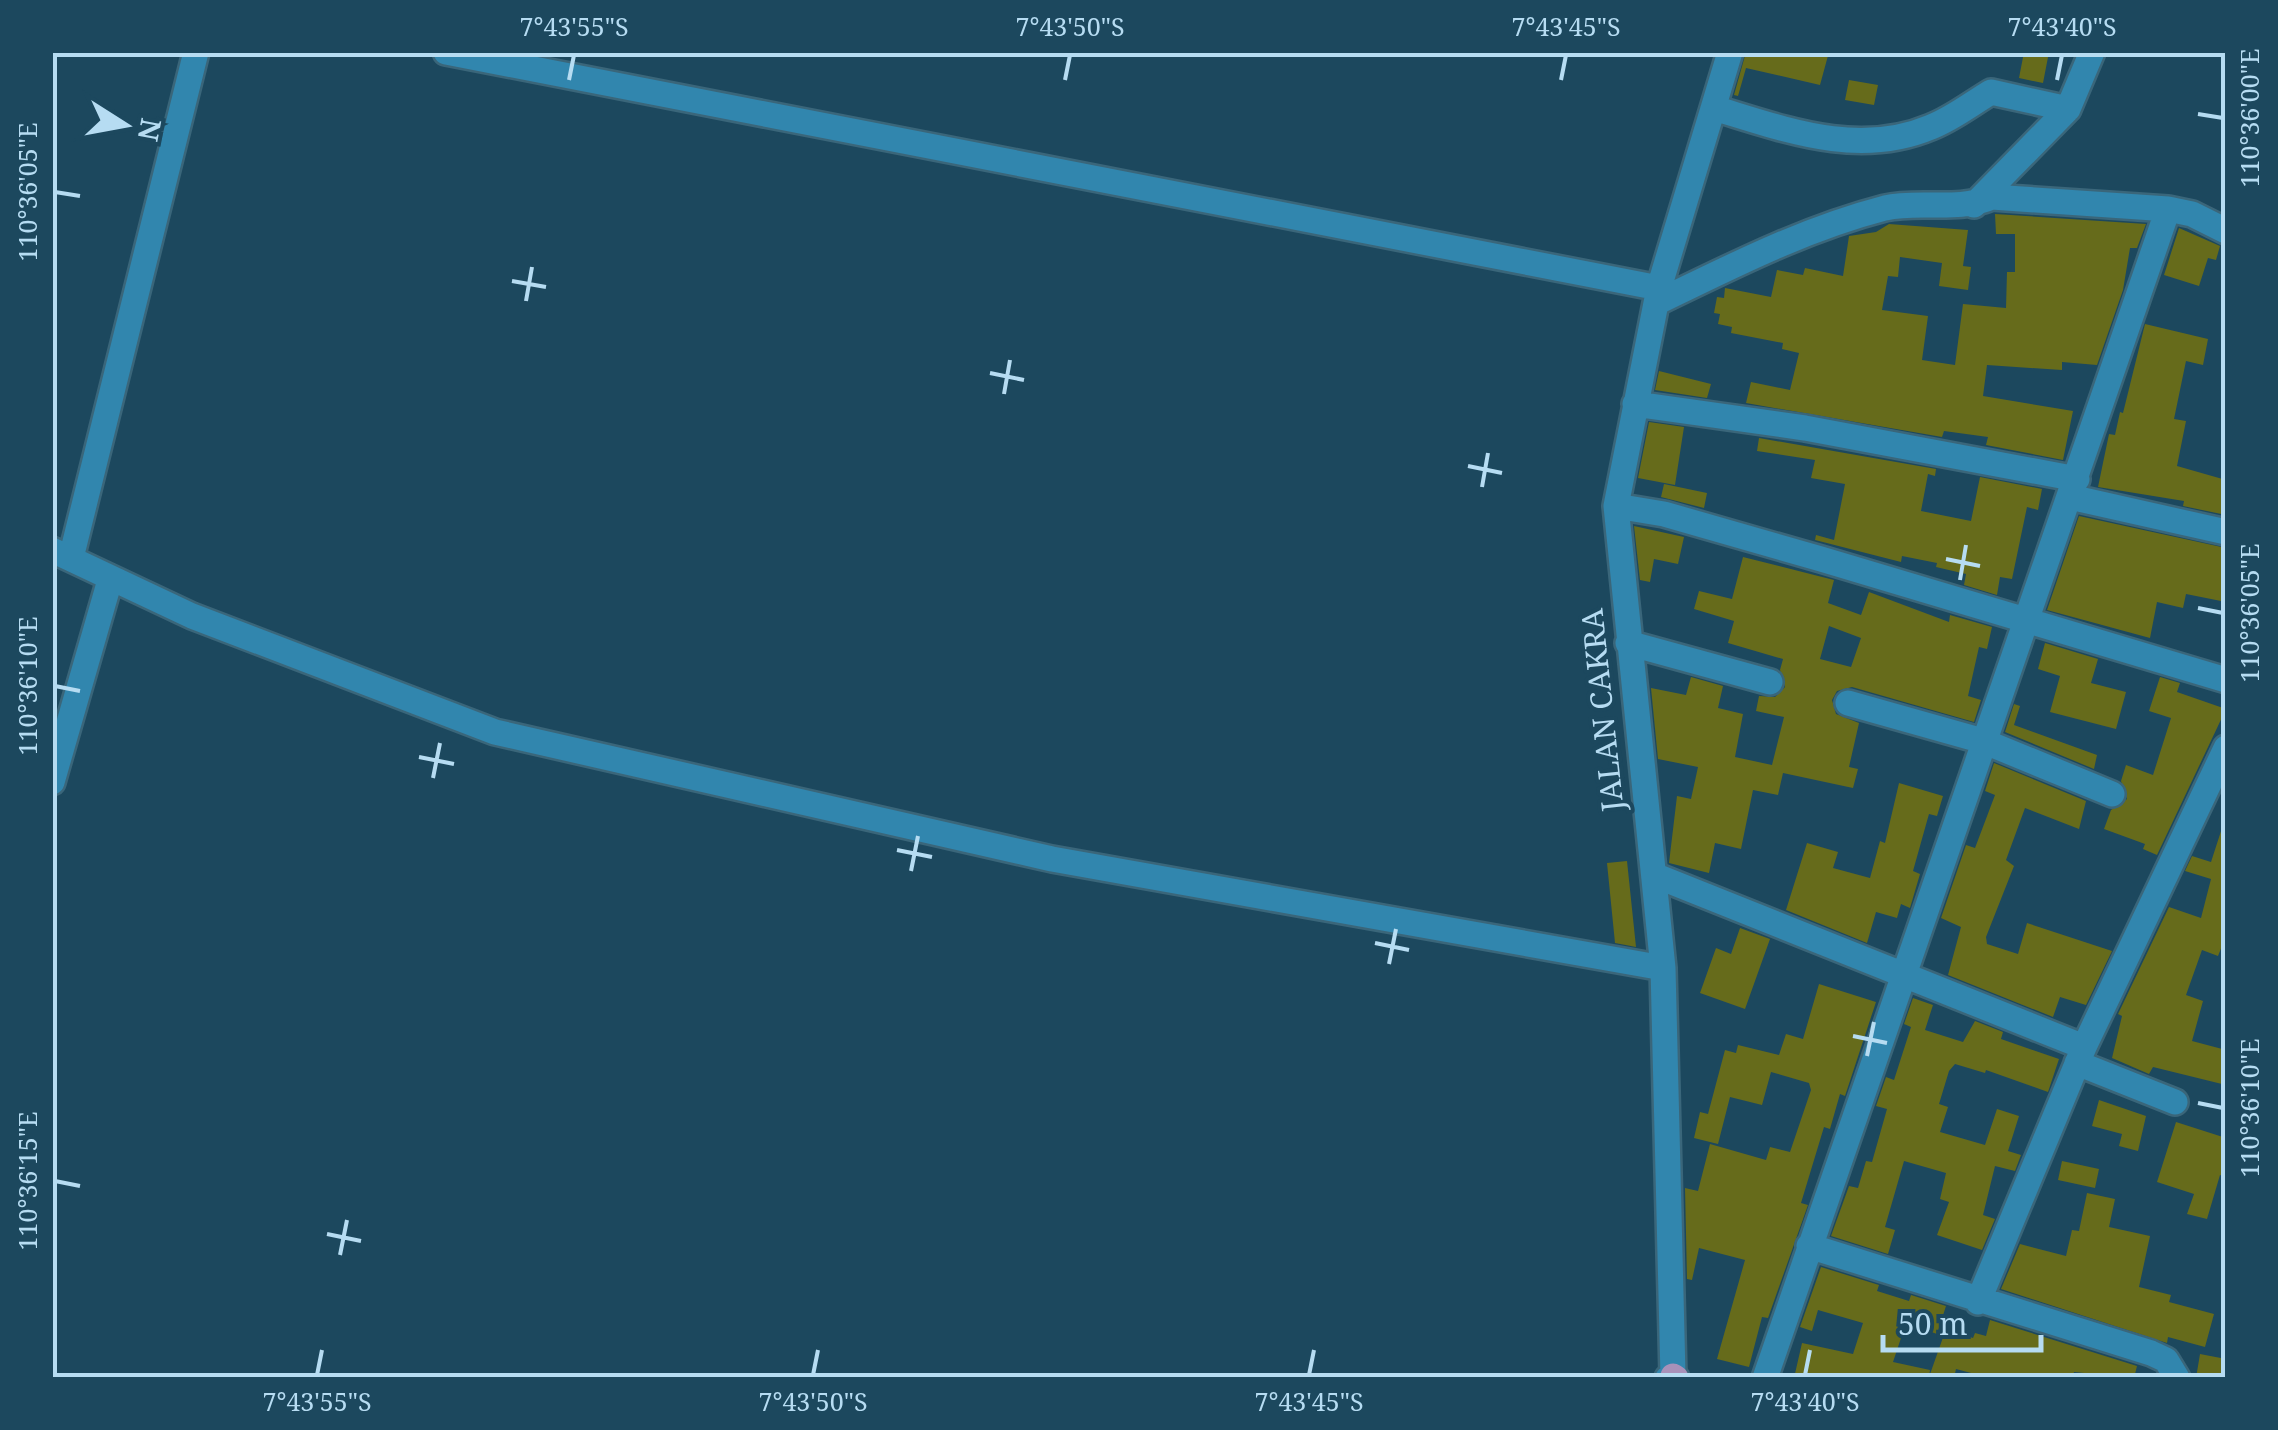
<svg xmlns="http://www.w3.org/2000/svg" width="2278" height="1430" viewBox="0 0 2278 1430" font-family="'Noto Serif',serif">
	<rect width="100%" height="100%" fill="#1c485e"/>
	<path fill="#666b1b" fill-rule="evenodd" d="M1746 52H1829L1820 85 1746 68 1738 96 1734 95Z
		M2024 52H2049L2043 83 2019 78Z
		M1849 80 1878 85 1874 105 1845 100Z
		M1995 214 2146 224 2137 248H2130L2123 290 2097 365 2062 362V370L1987 365 1983 396 2073 411 2063 460 1986 445 1988 437 1944 431 1942 437 1746 403 1751 382 1790 390 1799 353 1782 349 1783 343 1731 333 1732 327 1718 324 1720 314 1714 313 1717 297 1724 298 1725 288 1771 297 1777 270 1803 275 1805 268 1843 276 1849 236 1876 232 1889 224 1968 230 1963 266 1971 267 1968 290 1939 286 1942 263 1900 257 1898 277 1888 276 1882 310 1928 316 1922 360 1955 365 1963 304 2006 308 2007 272H2015V234H1996Z
		M2179 228 2220 246 2216 260 2208 258 2199 286 2164 275Z
		M2145 324 2208 339 2203 365 2186 361 2174 419 2186 421 2177 466 2226 480V515L2183 506 2184 501 2098 487 2109 434 2115 435 2120 412 2123 413Z
		M1659 371 1711 384 1707 398 1655 390Z
		M1649 422 1684 427 1675 485 1638 478Z
		M1759 438 1936 469 1935 476 1928 474 1921 511 1971 521 1980 477 2042 489 2038 510 2027 507 2012 579 2000 577 1997 595 1964 585 1966 574 1936 567 1937 563 1902 556 1901 562 1815 540 1816 535 1834 540 1845 484 1811 478 1815 460 1757 451Z
		M1664 484 1707 493 1704 508 1661 497Z
		M2079 516 2226 548V602L2186 594 2183 608 2157 602 2150 638 2047 610Z
		M1634 526 1684 537 1678 564 1654 559 1650 582 1640 580Z
		M1743 557 1834 580 1828 603 1861 615 1869 592 1949 622 1950 615 1992 627 1987 649 1979 647 1968 696 1981 700 1974 722 1852 687 1837 691 1832 700 1836 714 1859 723 1849 767 1858 769 1853 788 1783 773 1778 795 1753 790 1741 849 1715 843 1709 873 1669 863 1677 796 1691 799 1698 767 1658 759 1651 688 1686 695 1691 677 1723 686 1718 708 1743 714 1735 757 1772 765 1784 717 1756 711 1759 696 1775 697 1785 687 1780 670 1783 659 1728 643 1734 621 1694 609 1699 591 1732 599ZM1829 626 1861 638 1851 667 1820 659Z
		M2045 643 2098 659 2091 683 2126 692 2116 729 2050 712 2060 676 2038 669Z
		M2160 677 2180 683 2177 692 2226 709 2157 855 2143 849 2145 844 2104 829 2111 810 2127 799 2121 781 2126 765 2153 775 2171 718 2149 711Z
		M2014 704 2020 706 2014 725 2097 755 2094 769 2005 732Z
		M1994 763 2086 801 2079 829 2025 808 2006 860 2014 866 1986 937 1987 944 2018 954 2027 923 2112 951 2086 1005 2060 997 2053 1017 1948 975 1961 927 1941 918 1966 845 1975 848 1995 795 1985 791Z
		M1899 783 1943 796 1937 816 1929 814 1927 821 1913 871 1920 874 1910 908 1901 904 1897 918 1876 912 1867 943 1786 910 1807 843 1838 852 1833 868 1870 878 1880 841 1885 843Z
		M2222 828 2226 829V936L2218 956 2202 950 2186 995 2203 1001 2192 1041 2226 1050V1085L2153 1067 2149 1074 2112 1058 2122 1016 2118 1014 2169 907 2201 918 2211 879 2185 871 2192 856 2211 862Z
		M1627 861 1636 947 1615 943 1607 863Z
		M1740 928 1770 939 1745 1009 1700 993 1716 948 1731 954Z
		M1819 984 1876 1002 1845 1096 1840 1094 1830 1129 1824 1127 1801 1203 1808 1205 1768 1318 1762 1317 1749 1367 1717 1359 1745 1260 1699 1248 1692 1280 1687 1279 1685 1188 1698 1191 1710 1144 1766 1160 1770 1147 1790 1152 1811 1090 1809 1083 1771 1072 1762 1105 1730 1097 1718 1144 1694 1138 1700 1112 1708 1114 1725 1050 1736 1053 1738 1045 1779 1055 1786 1034 1803 1039Z
		M1913 998 1933 1005 1925 1030 1963 1042 1975 1021 2003 1032 2001 1039 2059 1059 2048 1092 1986 1070 1985 1073 1955 1064 1949 1071 1939 1104 1948 1107 1940 1132 1985 1145 1997 1109 2019 1116 2008 1151 2021 1155 2015 1171 1995 1166 1983 1215 1995 1219 1982 1250 1937 1235 1949 1202 1940 1199 1946 1173 1904 1161 1885 1227 1895 1230 1888 1254 1831 1236 1849 1186 1858 1188 1866 1161 1872 1162 1887 1109 1876 1106 1886 1077 1894 1080 1911 1027 1904 1024Z
		M2099 1100 2146 1116 2138 1151 2119 1146 2122 1134 2092 1126Z
		M2176 1122 2226 1138V1177L2220 1175 2207 1219 2187 1214 2194 1194 2157 1182Z
		M2062 1161 2099 1169 2095 1188 2058 1180Z
		M2087 1193 2115 1199 2109 1227 2150 1236 2139 1287 2171 1295 2169 1302 2214 1314 2205 1347 2168 1337 2167 1343 2001 1289 2020 1244 2066 1256 2072 1230 2079 1231Z
		M1821 1267 1879 1285 1877 1291 1909 1301 1911 1295 1946 1306 1937 1334 1906 1323 1893 1362 1930 1370 1929 1377 1946 1329 1973 1338 1975 1333 1986 1336 1990 1320 2137 1366 2134 1378 2074 1372 2073 1378 2013 1373 2012 1378H1990L1956 1369 1954 1378H1794L1802 1343 1853 1354 1863 1323 1818 1310 1812 1331 1800 1327Z
		M2200 1354 2226 1359V1378H2196Z"/>
	<g fill="none" stroke-linecap="round" stroke-linejoin="round">
		<defs>
			<path id="minor" d="M446 52 1659 288
				M1714 108C1784 129 1858 158 1931 127 1952 119 1971 104 1991 92L2068 109
				M1974 205 2068 109 2092 52
				M2168 209 2192 214 2226 231
				M1656 303C1730 267 1804 229 1885 208 1920 200 1957 212 1992 197L2168 209 1765 1378
				M1635 404 1805 428 2077 479
				M2070 497 2226 532
				M1616 506 1664 514 1821 559 2226 680
				M52 550 192 616 495 732 1052 859 1663 968
				M71 558 196 52
				M1628 643 1770 682
				M1848 703 1983 741 2112 794
				M52 782 110 580
				M1654 875 2084 1047
				M2077 1063 2175 1102
				M1809 1246 2151 1353 2166 1360 2177 1378
				M1978 1302 2084 1047 2226 748
				M1668 1378 1673 1376 1663 968 1616 506 1659 288 1730 52"/>
			<path id="major" d="M1673 1376 1676 1378"/>
		</defs>
		<use href="#minor" stroke="#3a667a" stroke-width="30"/>
		<use href="#major" stroke="#3a667a" stroke-width="30"/>
		<use href="#minor" stroke="#3186ae" stroke-width="25"/>
		<use href="#major" stroke="#a891b9" stroke-width="25"/>
	</g>
	<path fill="none" stroke="#b6dcf2" stroke-width="4" d="M569 80 574 55M1065 80 1070 55M1561 80 1566 55M2057 80 2062 55M2198 114 2223 118M55 192 80 196M512 281 546 287M526 301 532 267M990 373 1024 380M1004 394 1010 360M1468 466 1502 473M1482 487 1488 453M1946 559 1980 566M1960 580 1966 545M2198 608 2223 613M55 686 80 691M419 757 454 764M433 778 440 743M897 850 932 857M911 871 918 836M1375 943 1409 950M1389 964 1396 929M1853 1036 1887 1043M1867 1056 1874 1022M2198 1103 2223 1108M55 1181 80 1186M327 1234 361 1241M340 1255 347 1220M317 1375 322 1350M813 1375 818 1350M1309 1375 1314 1350M1805 1375 1810 1350"/>
	<g text-anchor="middle" stroke-width="8" stroke-linejoin="round" paint-order="stroke">
		<g font-size="30" fill="#b6dcf2" stroke="#1c485e">
			<text transform="translate(1603 710) rotate(-96)" y="10">JALAN CAKRA</text>
		</g>
	</g>
	<rect width="2278" height="1430" fill="none" stroke="#1c485e" stroke-width="110"/>
	<g transform="translate(125 125) rotate(101)" stroke="#1c485e" stroke-width="8" paint-order="stroke">
	<path d="M0-8L18 38L0 25L-18 38Z" fill="#b6dcf2"/>
	<text y="-15" font-size="28" font-weight="bold" text-anchor="middle" fill="#b6dcf2">N</text>
	</g>
	<path d="M1883 1335v15h158v-15" fill="none" stroke="#b6dcf2" stroke-width="5"/>
	<text x="1898" y="1335" font-size="30" fill="#b6dcf2" stroke="#1c485e" stroke-width="8" paint-order="stroke">50 m</text>
	<rect x="55" y="55" width="2168" height="1320" fill="none" stroke="#b6dcf2" stroke-width="4"/>
	<g font-size="25" text-anchor="middle" fill="#b6dcf2">
		<text x="574" y="36">7°43'55"S</text>
		<text x="1070" y="36">7°43'50"S</text>
		<text x="1566" y="36">7°43'45"S</text>
		<text x="2062" y="36">7°43'40"S</text>
		<text transform="translate(2250 118) rotate(-90)" y="9">110°36'00"E</text>
		<text transform="translate(28 192) rotate(-90)" y="9">110°36'05"E</text>
		<text transform="translate(2250 613) rotate(-90)" y="9">110°36'05"E</text>
		<text transform="translate(28 686) rotate(-90)" y="9">110°36'10"E</text>
		<text transform="translate(2250 1108) rotate(-90)" y="9">110°36'10"E</text>
		<text transform="translate(28 1181) rotate(-90)" y="9">110°36'15"E</text>
		<text x="317" y="1411">7°43'55"S</text>
		<text x="813" y="1411">7°43'50"S</text>
		<text x="1309" y="1411">7°43'45"S</text>
		<text x="1805" y="1411">7°43'40"S</text>
	</g>
</svg>
